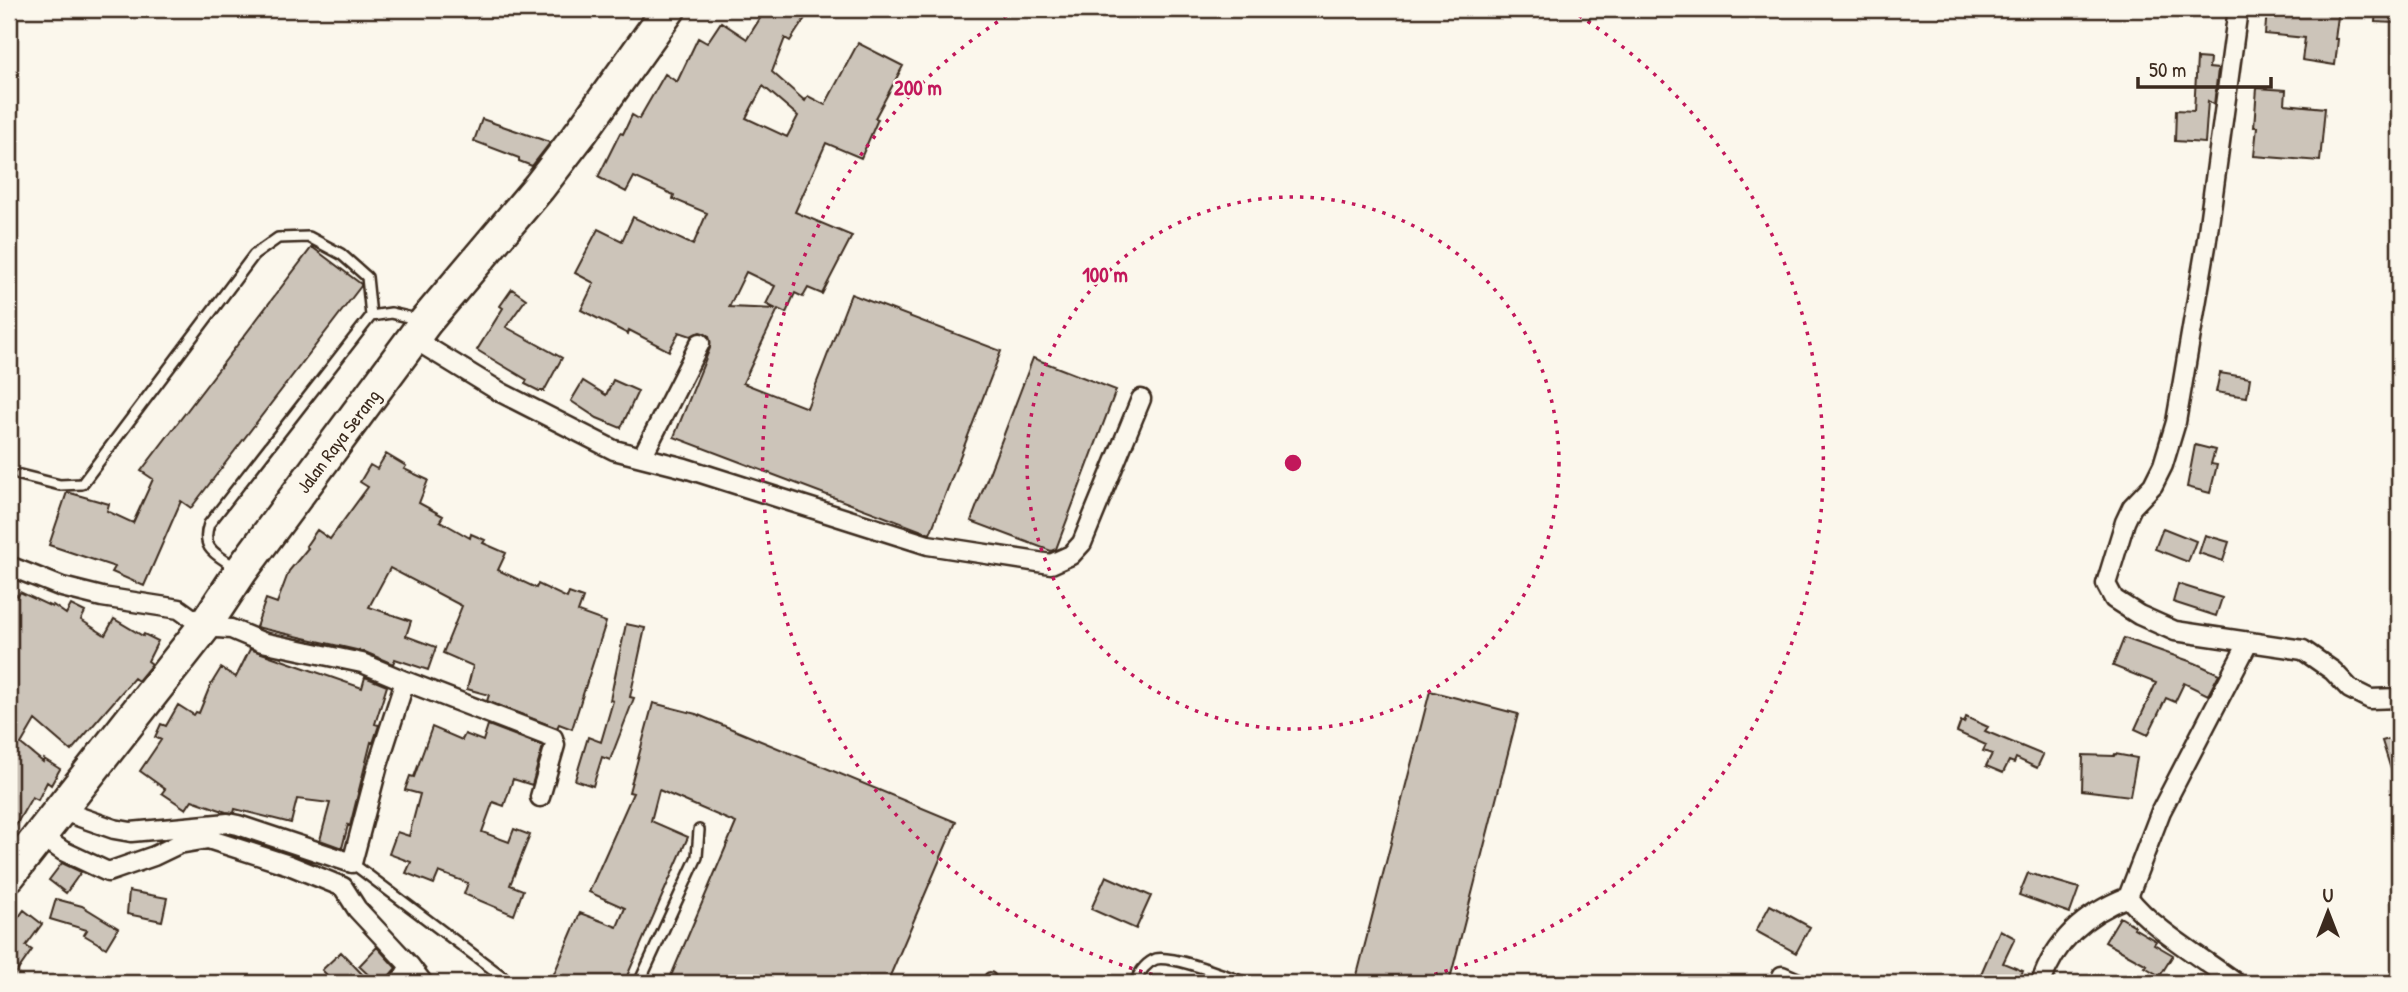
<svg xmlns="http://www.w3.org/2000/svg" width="2408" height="992" viewBox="0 0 2408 992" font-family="'Patrick Hand',sans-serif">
	<rect width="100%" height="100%" fill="#fbf7ec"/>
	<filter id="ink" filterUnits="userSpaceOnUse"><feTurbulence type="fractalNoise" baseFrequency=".0143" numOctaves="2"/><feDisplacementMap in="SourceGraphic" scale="14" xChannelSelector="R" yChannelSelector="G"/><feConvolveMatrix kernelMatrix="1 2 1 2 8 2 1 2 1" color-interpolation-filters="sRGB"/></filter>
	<g filter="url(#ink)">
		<path fill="#ccc4b9" stroke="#3b2a1e" stroke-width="2" fill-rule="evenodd" d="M766 9H811L790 41 785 38 772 72 805 101 808 96 825 105 858 43 903 66 875 118 878 119 861 158 826 143 795 212 852 236 822 294 808 288 803 297 795 293 786 313 778 309 743 383 807 408 851 294 1001 351 930 534 674 437 710 348 709 336 700 332 691 336 679 332 669 351 629 330 628 334 581 310 594 283 575 273 598 229 622 241 633 217 693 245 707 213 673 199 674 195 634 177 626 192 598 177 620 133 623 134 632 115 639 119 665 74 677 82 698 38 707 43 721 22 747 39ZM763 86 798 116 787 137 746 118ZM746 272 775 286 766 304 776 309 729 307Z
			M2267 9H2339L2335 39H2338L2335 65 2302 60 2305 38 2265 34Z
			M2376 9H2397L2395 23 2375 22Z
			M2197 58 2210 59 2209 68 2218 69 2214 105 2208 101 2205 143 2175 141 2176 110 2194 111Z
			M2257 88 2286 90 2285 104 2325 108 2320 161 2254 156 2257 127H2254Z
			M482 119 549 142V144L532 166 519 161V158L474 141Z
			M312 247 361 284V286L191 508 181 501 144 586 112 572 115 567 49 545 67 492 109 504 107 511 133 523 153 479 141 471Z
			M512 289 526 299 506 327 562 358 544 391H539L525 384 527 380 477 350 503 308 500 306Z
			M1033 358 1116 390 1056 549 1051 551 971 521Z
			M2220 373 2250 378 2247 397 2216 392Z
			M613 380 638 391 621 428 597 418 571 401 583 381 606 395Z
			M2195 445 2215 450 2211 464 2217 465 2210 493 2187 487Z
			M386 454 406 466 404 469 428 480 419 503 443 516 440 521 470 538 471 534 485 540 483 543 506 553 498 570 536 588 538 584 567 598 569 593 583 598 578 612 606 622 572 729 559 724 557 728 487 701 489 695 467 689 473 666 443 653 462 606 390 568 369 607 411 621 406 636 436 647 428 670 395 659 393 664 365 652 256 627 266 599 277 603 289 571 308 548 306 546 317 530 330 539 368 487 360 482 370 465 377 469Z
			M2163 528 2196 541 2188 562 2155 549Z
			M2205 535 2229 542 2223 561 2199 553Z
			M2178 584 2222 598 2216 616 2173 602Z
			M9 591 18 596 20 592 52 607 53 605 66 614 71 605 85 612 81 620 105 635 114 619 143 636 144 634 158 641 148 661 152 664 138 681 134 678 71 751 35 720 21 744 43 762 44 759 60 769 51 785 47 782 38 800 32 797 9 837Z
			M626 624 645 628 630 697 634 698 610 760 602 757 593 786 575 780 588 737 601 742 613 701 610 700Z
			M2124 638 2195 663 2219 674 2208 695 2184 683 2175 702 2166 698 2148 735 2135 729 2156 683 2113 666Z
			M250 649 362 688 365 677 387 686 375 724 379 725 373 743 371 742 350 826 348 825 342 848 320 840 330 803 297 799 291 823 235 809 234 813 226 812 192 800 186 809 162 793 165 789 140 771 161 740 155 737 161 724 166 726 178 705 194 715 196 712 199 713 210 686 221 668 236 677Z
			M1430 691 1518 714 1449 983H1355Z
			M653 703 696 714 956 822 887 983H668L736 823 659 790 651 821 688 837 624 983H550L580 913 617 927 625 908 589 892 633 793 629 792Z
			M1966 717 1988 727 1985 731 2043 755 2037 768 2016 758 2014 763 2009 761 2003 773 1986 766 1992 754 1983 751 1986 745 1957 732 1961 721 1964 723Z
			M488 725 543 746 532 785 513 779 504 806 493 802 482 832 509 842 514 829 530 835 510 885 523 890 514 915 464 894 468 883 439 872 434 884 406 873 411 862 389 854 397 832 409 836 420 794 405 790 410 776 414 777 432 727 462 740 465 734 483 741Z
			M2399 736V785H2396L2382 741Z
			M2115 754 2137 758 2130 796 2082 790 2083 755 2114 756Z
			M62 863 81 872 66 893 49 880Z
			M2028 873 2079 888 2070 913 2019 895Z
			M1106 876 1151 896 1136 929 1091 909Z
			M129 891 167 898 162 921 127 914Z
			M56 899 82 906 118 928 106 948 84 935 87 930 50 919Z
			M1770 905 1810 927 1796 953 1756 931Z
			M24 910 42 924 26 946 32 950 9 983V940L16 928 13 925Z
			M2120 917 2135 926 2134 928 2156 941 2154 944 2173 955 2160 976 2145 967 2147 965 2105 942Z
			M2000 930 2015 938 2003 963 2023 971 2018 983H1977Z
			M377 947 396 968 383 983H377L359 966Z
			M341 952 363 975 355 983H335L322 970Z"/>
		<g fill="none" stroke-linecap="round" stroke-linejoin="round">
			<defs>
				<path id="lane" d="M20 475 60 485 82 484 254 255 278 238 309 237 341 254 367 277 371 316
					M236 568C217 554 200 550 209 524L371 316 391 313 421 320
					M352 863 511 983
					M639 983 697 857 699 830
					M988 983 990 978
					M1135 983C1139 973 1145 963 1156 959 1173 955 1229 977 1247 983"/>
				<path id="street" d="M2238 9 2206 246 2176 422 2163 465 2153 485 2132 507 2125 522 2106 584 2114 599 2139 615 2175 631 2303 650 2333 671 2350 689 2370 699 2399 698
					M414 339 502 393 614 450 685 468 928 545 1051 564 1071 555 1082 543 1141 399
					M642 457 700 343
					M9 566 62 587 102 597 179 609 204 627 231 629 262 642 362 663 405 681 378 765 352 863 238 825 228 823 131 832 114 829 60 810
					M405 681 553 738 555 745 540 797
					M41 836 63 851 108 872 154 856 179 844 208 839 289 865 343 887 357 909 410 966 423 983
					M2128 897C2151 928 2204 959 2236 983
					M1782 976 1798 983
					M400 983 410 966
					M2041 983C2055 940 2087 913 2128 897L2161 811 2248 643"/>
				<path id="highway" d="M9 875 204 627 241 571 426 321 539 187 582 131 669 9"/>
			</defs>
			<use href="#lane" stroke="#3b2a1e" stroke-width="14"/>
			<use href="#street" stroke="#3b2a1e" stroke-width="23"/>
			<use href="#highway" stroke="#3b2a1e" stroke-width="37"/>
			<use href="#lane" stroke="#fbf7ec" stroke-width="9"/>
			<use href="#street" stroke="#fbf7ec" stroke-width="18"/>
			<use href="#highway" stroke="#fbf7ec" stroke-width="32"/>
		</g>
	</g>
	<g fill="none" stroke="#c2185b" stroke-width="3.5" stroke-dasharray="3.5 7">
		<circle cx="1293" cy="463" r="266"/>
		<path d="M1183 982A531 531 0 0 1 1016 10M1570 10A531 531 0 0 1 1403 982"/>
	</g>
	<g text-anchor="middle" stroke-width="5" stroke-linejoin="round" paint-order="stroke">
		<g font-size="19" fill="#3b2a1e" stroke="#fbf7ec">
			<text transform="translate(338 441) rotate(-53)" y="7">Jalan Raya Serang</text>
		</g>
	</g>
	<circle cx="1293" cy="463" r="10" fill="#c2185b" stroke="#fbf7ec" stroke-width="3.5"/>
	<g font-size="21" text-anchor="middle" font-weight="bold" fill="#c2185b" stroke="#fbf7ec" stroke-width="5" stroke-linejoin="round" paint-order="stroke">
		<text x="918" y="95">200 m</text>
		<text x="1105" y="282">100 m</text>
	</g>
	<rect width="2408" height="992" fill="none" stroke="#fbf7ec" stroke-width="35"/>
	<rect x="18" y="18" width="2373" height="957" fill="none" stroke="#3b2a1e" stroke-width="2.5" filter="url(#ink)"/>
	<g transform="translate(2328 912)" stroke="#fbf7ec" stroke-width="5" paint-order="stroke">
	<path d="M0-5L12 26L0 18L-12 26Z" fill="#3b2a1e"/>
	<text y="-10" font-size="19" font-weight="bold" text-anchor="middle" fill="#3b2a1e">U</text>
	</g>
	<path d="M2138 77v10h133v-10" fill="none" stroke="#3b2a1e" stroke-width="3.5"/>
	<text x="2149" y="77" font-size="21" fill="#3b2a1e" stroke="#fbf7ec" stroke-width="5" paint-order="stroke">50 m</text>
</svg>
